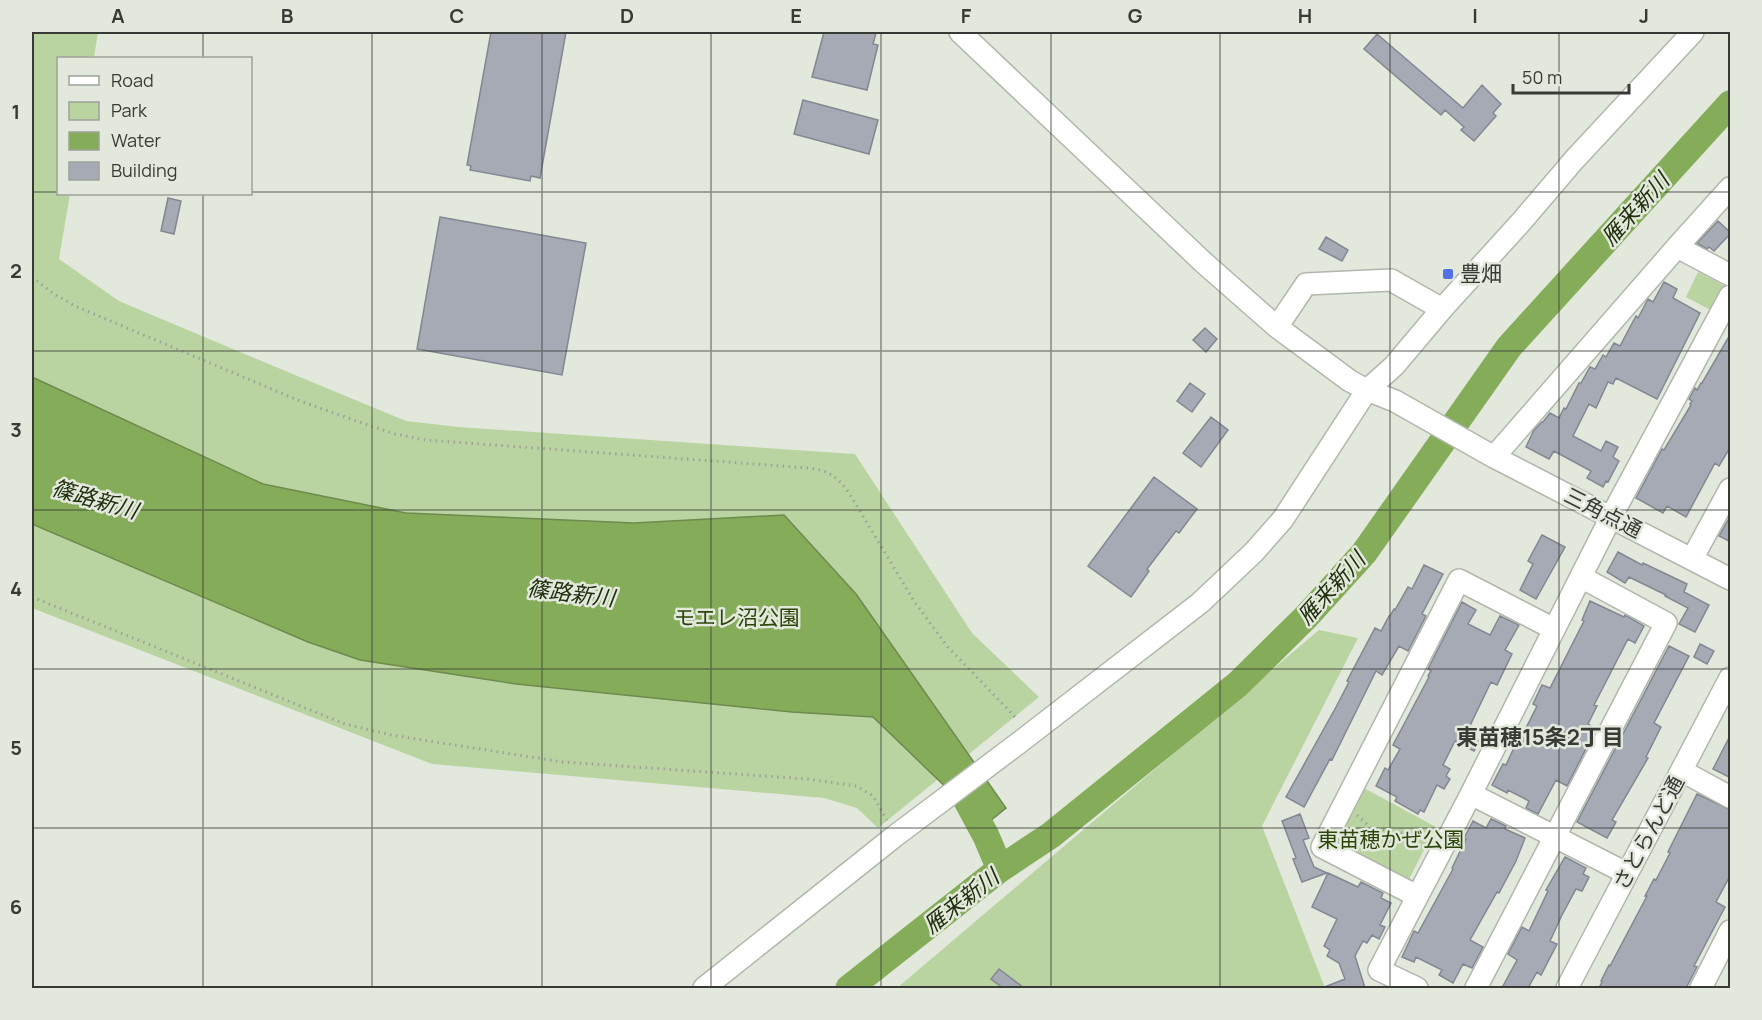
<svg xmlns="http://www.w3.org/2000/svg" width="1762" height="1020" viewBox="0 0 1762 1020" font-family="Manrope,'Noto Sans JP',sans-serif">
	<rect width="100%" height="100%" fill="#e2e8dc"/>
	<path fill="#bad4a1" d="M32 32H98L94 58H58V194H70L59 259 119 301 271 365 406 421 459 427 855 454 972 633 1039 697 878 828 857 808 824 798 432 764 32 608Z
		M1698 272 1725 286 1712 311 1686 297Z
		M1319 630 1358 638 1262 826 1325 988H897Z
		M1362 787 1436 827 1409 879 1400 882 1340 850 1336 838Z"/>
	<path fill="#85ac59" stroke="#6e8a4e" stroke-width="1.5" d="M32 377 263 484 406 513 634 523 784 515 856 594 1006 808 985 825 873 717 792 712 516 684 360 660 308 642 32 524Z"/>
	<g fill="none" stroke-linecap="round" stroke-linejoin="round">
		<path stroke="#85ac59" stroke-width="27" d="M957 782 986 836 1000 869
			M849 988 1000 869 1051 835 1238 684 1306 617 1364 553 1509 347 1730 104"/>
	</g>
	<path fill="#a5aab5" stroke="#838791" stroke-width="1.5" d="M491 32H566L540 178 531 176 530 181 470 170 471 166 467 165Z
		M824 32H869L876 33 873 44 878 45 867 90 812 77Z
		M1377 34 1463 108 1482 85 1501 104 1493 113 1496 116 1474 141 1461 130 1464 127 1445 110 1441 115 1364 49Z
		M803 100 878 120 869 154 794 134Z
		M168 198 181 201 174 234 161 231Z
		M440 217 586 243 562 375 417 349Z
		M1718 221 1731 233 1714 251 1709 247 1707 249 1697 243Z
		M1326 237 1348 250 1342 261 1319 249Z
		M1664 282 1677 289 1673 298 1700 313 1657 399 1616 378 1613 384 1608 382 1596 408 1589 404 1573 436 1601 451 1606 441 1618 447 1613 457 1619 461 1608 482 1606 481 1603 487 1587 478 1591 471 1554 451 1549 459 1526 447 1534 430 1542 422H1543L1550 413 1559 418 1564 408 1566 409 1579 383H1581L1590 367 1595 369 1603 355 1606 357 1614 343 1620 346 1636 316 1638 318 1648 299 1653 302Z
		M1205 328 1217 339 1206 352 1193 340Z
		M1731 333V446L1719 466 1715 463 1686 517 1667 506 1663 513 1636 498 1662 449 1664 450 1691 405 1690 404 1692 401 1689 399 1695 388 1697 390 1701 383H1702Z
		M1190 383 1205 394 1192 412 1177 401Z
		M1211 417 1228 430 1201 467 1183 453Z
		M1154 477 1197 509 1179 533 1176 531 1147 569 1149 571 1131 597 1088 566Z
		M1731 515V542L1719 536Z
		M1542 535 1565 547 1536 599 1520 590 1533 564 1528 561Z
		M1618 552 1642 565 1643 563 1687 584 1684 592 1709 605 1695 632 1679 624 1688 608 1665 596 1666 595 1629 577 1625 583 1607 572Z
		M1424 565 1443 574 1422 614 1426 616 1408 651 1399 646 1382 675 1376 671 1332 760 1330 759 1304 807 1286 797 1336 707 1349 682 1347 681 1375 628 1381 631 1389 616H1390L1394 609 1395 610 1408 587 1412 589Z
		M1590 601 1624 617 1625 615 1644 626 1635 643 1628 639 1594 705 1597 706 1588 724 1596 729 1567 786 1556 780 1538 814 1526 808 1529 801 1508 790 1507 793 1492 785 1503 764 1506 765 1518 739 1520 740 1537 706 1533 704 1542 685 1550 688 1584 621 1582 620Z
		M1462 602 1476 610 1468 624 1490 635 1500 616 1519 625 1505 650 1512 654 1497 685 1491 682 1466 734 1480 741 1474 751 1455 741 1443 765 1450 769 1446 776 1450 779 1444 789 1437 785 1424 812 1420 810 1418 814 1395 801 1397 797 1376 786 1385 768 1388 770 1400 749 1393 745 1429 677 1428 676 1431 671 1428 669Z
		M1700 644 1714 651 1707 664 1694 657Z
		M1669 646 1689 656 1654 723 1661 727 1646 757 1648 758 1612 820 1616 822 1607 838 1577 822Z
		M1731 734V778L1713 769Z
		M1697 794 1731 810V874L1716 902 1725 907 1694 966 1697 967 1686 988H1599L1602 982 1601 981 1609 965 1610 966 1647 896H1645L1654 879 1656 880 1670 853 1668 852Z
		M1300 814 1309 838 1303 840 1314 867 1327 873 1302 882 1293 859 1296 858 1282 821Z
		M1491 819 1506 826 1505 829 1525 838 1516 861 1499 893 1497 892 1470 940 1483 947 1472 968 1463 964 1453 983 1439 975 1442 970 1416 957 1414 962 1402 957 1414 931 1418 933 1453 869 1452 868 1466 839 1464 838 1473 821 1486 828Z
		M1565 857 1586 868 1583 874 1589 877 1582 891 1576 889 1562 915 1550 941 1557 944 1541 975 1537 972 1528 988H1502L1517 960 1508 954 1522 927 1529 931 1548 891 1546 890Z
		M1328 873 1358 887 1361 882 1383 893 1381 898 1391 903 1380 925 1385 927 1379 939 1372 935 1367 943 1363 941 1355 956 1365 988H1322L1345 979 1339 963 1327 956 1330 950 1324 946 1337 919 1312 907Z
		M999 969 1024 988H1003L991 979Z"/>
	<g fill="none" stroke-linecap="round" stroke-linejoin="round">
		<defs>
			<path id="minor" d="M960 32 1203 262 1277 327 1350 381 1367 390 1395 401 1494 457 1730 579
				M1677 247 1730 275
				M1277 327 1306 284 1391 280 1442 309
				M1494 457 1677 247 1730 188
				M1692 559 1730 489
				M1682 771 1730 797
				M1471 794 1626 873
				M1417 896 1322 847 1459 580 1554 629
				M704 988 895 836 1020 742 1200 603 1254 552 1283 519 1367 390 1394 366 1442 309 1522 221 1574 160 1693 32
				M1417 988 1379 970 1471 794 1611 517 1730 296
				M1476 988 1666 623 1581 577
				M1567 988 1730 678
				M1701 988 1730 931"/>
		</defs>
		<use href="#minor" stroke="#b1b7ac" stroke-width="24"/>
		<path stroke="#9da198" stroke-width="3" stroke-dasharray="1.5 4.5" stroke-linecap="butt" d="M32 277 54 294 75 306 300 401 365 424 395 434 426 440 809 468C828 470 838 477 849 493L914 601 947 646 1018 720
			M32 597 345 724 391 735 563 762 807 779 857 786 873 796 887 820
			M1357 815 1371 828 1363 849
			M1371 828 1428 837"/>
		<use href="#minor" stroke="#fff" stroke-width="21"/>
	</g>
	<path fill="none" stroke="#383a36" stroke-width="1.5" stroke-opacity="0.55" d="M203 32V58M372 32V988M542 32V988M711 32V988M881 32V988M1051 32V988M1220 32V988M1390 32V988M1559 32V988M32 192H58M250 192H1730M203 194V988M32 351H1730M32 510H1730M32 669H1730M32 828H1730"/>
	<rect fill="#5372e7" stroke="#e2e8dc" stroke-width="2" x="1442" y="268" width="12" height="12" rx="3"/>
	<g text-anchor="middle" stroke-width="5" stroke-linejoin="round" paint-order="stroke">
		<g font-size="21" fill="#383a36" stroke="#e2e8dc" text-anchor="start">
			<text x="1460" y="281">豊畑</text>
		</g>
		<g font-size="21" fill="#383a36" stroke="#e2e8dc">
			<text transform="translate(1603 513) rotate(27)" y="7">三角点通</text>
			<text transform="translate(1649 833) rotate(-62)" y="7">さとらんど通</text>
		</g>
		<g font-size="21" fill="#2d4508" stroke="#e2e8dc">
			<text x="737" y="625">モエレ沼公園</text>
			<text x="1391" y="847">東苗穂かぜ公園</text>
		</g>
		<g font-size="22" font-style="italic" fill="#20300d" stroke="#e2e8dc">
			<text transform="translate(1635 209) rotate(-48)" y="8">雁来新川</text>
			<text transform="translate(95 499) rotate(16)" y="8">篠路新川</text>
			<text transform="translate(1331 588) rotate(-48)" y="8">雁来新川</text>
			<text transform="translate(571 593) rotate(7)" y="8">篠路新川</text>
			<text transform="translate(961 901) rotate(-38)" y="8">雁来新川</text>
		</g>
		<g font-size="22" font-weight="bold" fill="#383a36" stroke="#e2e8dc">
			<text x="1540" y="745">東苗穂15条2丁目</text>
		</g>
	</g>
	<rect width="1762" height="1020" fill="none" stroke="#e2e8dc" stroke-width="66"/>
	<rect x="57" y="57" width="195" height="138" fill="#e2e8dc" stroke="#9ea29a" stroke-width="1.5"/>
	<rect x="69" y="76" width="30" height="9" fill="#ffffff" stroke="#9ea29a" stroke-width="1.5"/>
	<text x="111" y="87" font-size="18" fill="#383a36">Road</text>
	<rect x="69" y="102" width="30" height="18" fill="#bad4a1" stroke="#9ea29a" stroke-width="1.5"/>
	<text x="111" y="117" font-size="18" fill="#383a36">Park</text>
	<rect x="69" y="132" width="30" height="18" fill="#85ac59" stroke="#9ea29a" stroke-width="1.5"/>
	<text x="111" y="147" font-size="18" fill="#383a36">Water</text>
	<rect x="69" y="162" width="30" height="18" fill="#a5aab5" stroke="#9ea29a" stroke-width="1.5"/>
	<text x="111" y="177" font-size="18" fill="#383a36">Building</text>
	<path d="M1513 84v9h116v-9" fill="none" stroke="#383a36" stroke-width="3"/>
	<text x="1522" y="84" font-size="18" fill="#383a36" stroke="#e2e8dc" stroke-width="4.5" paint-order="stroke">50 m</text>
	<rect x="33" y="33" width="1696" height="954" fill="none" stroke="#383a36" stroke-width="2"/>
	<g font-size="20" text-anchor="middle" font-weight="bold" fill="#383a36">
		<text x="118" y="23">A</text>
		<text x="287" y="23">B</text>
		<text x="457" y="23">C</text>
		<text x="627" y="23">D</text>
		<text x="796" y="23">E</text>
		<text x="966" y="23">F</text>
		<text x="1135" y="23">G</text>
		<text x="1305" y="23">H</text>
		<text x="1475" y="23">I</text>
		<text x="1644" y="23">J</text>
		<text x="16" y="119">1</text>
		<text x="16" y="278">2</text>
		<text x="16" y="437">3</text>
		<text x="16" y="596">4</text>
		<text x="16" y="755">5</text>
		<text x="16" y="914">6</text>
	</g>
</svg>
